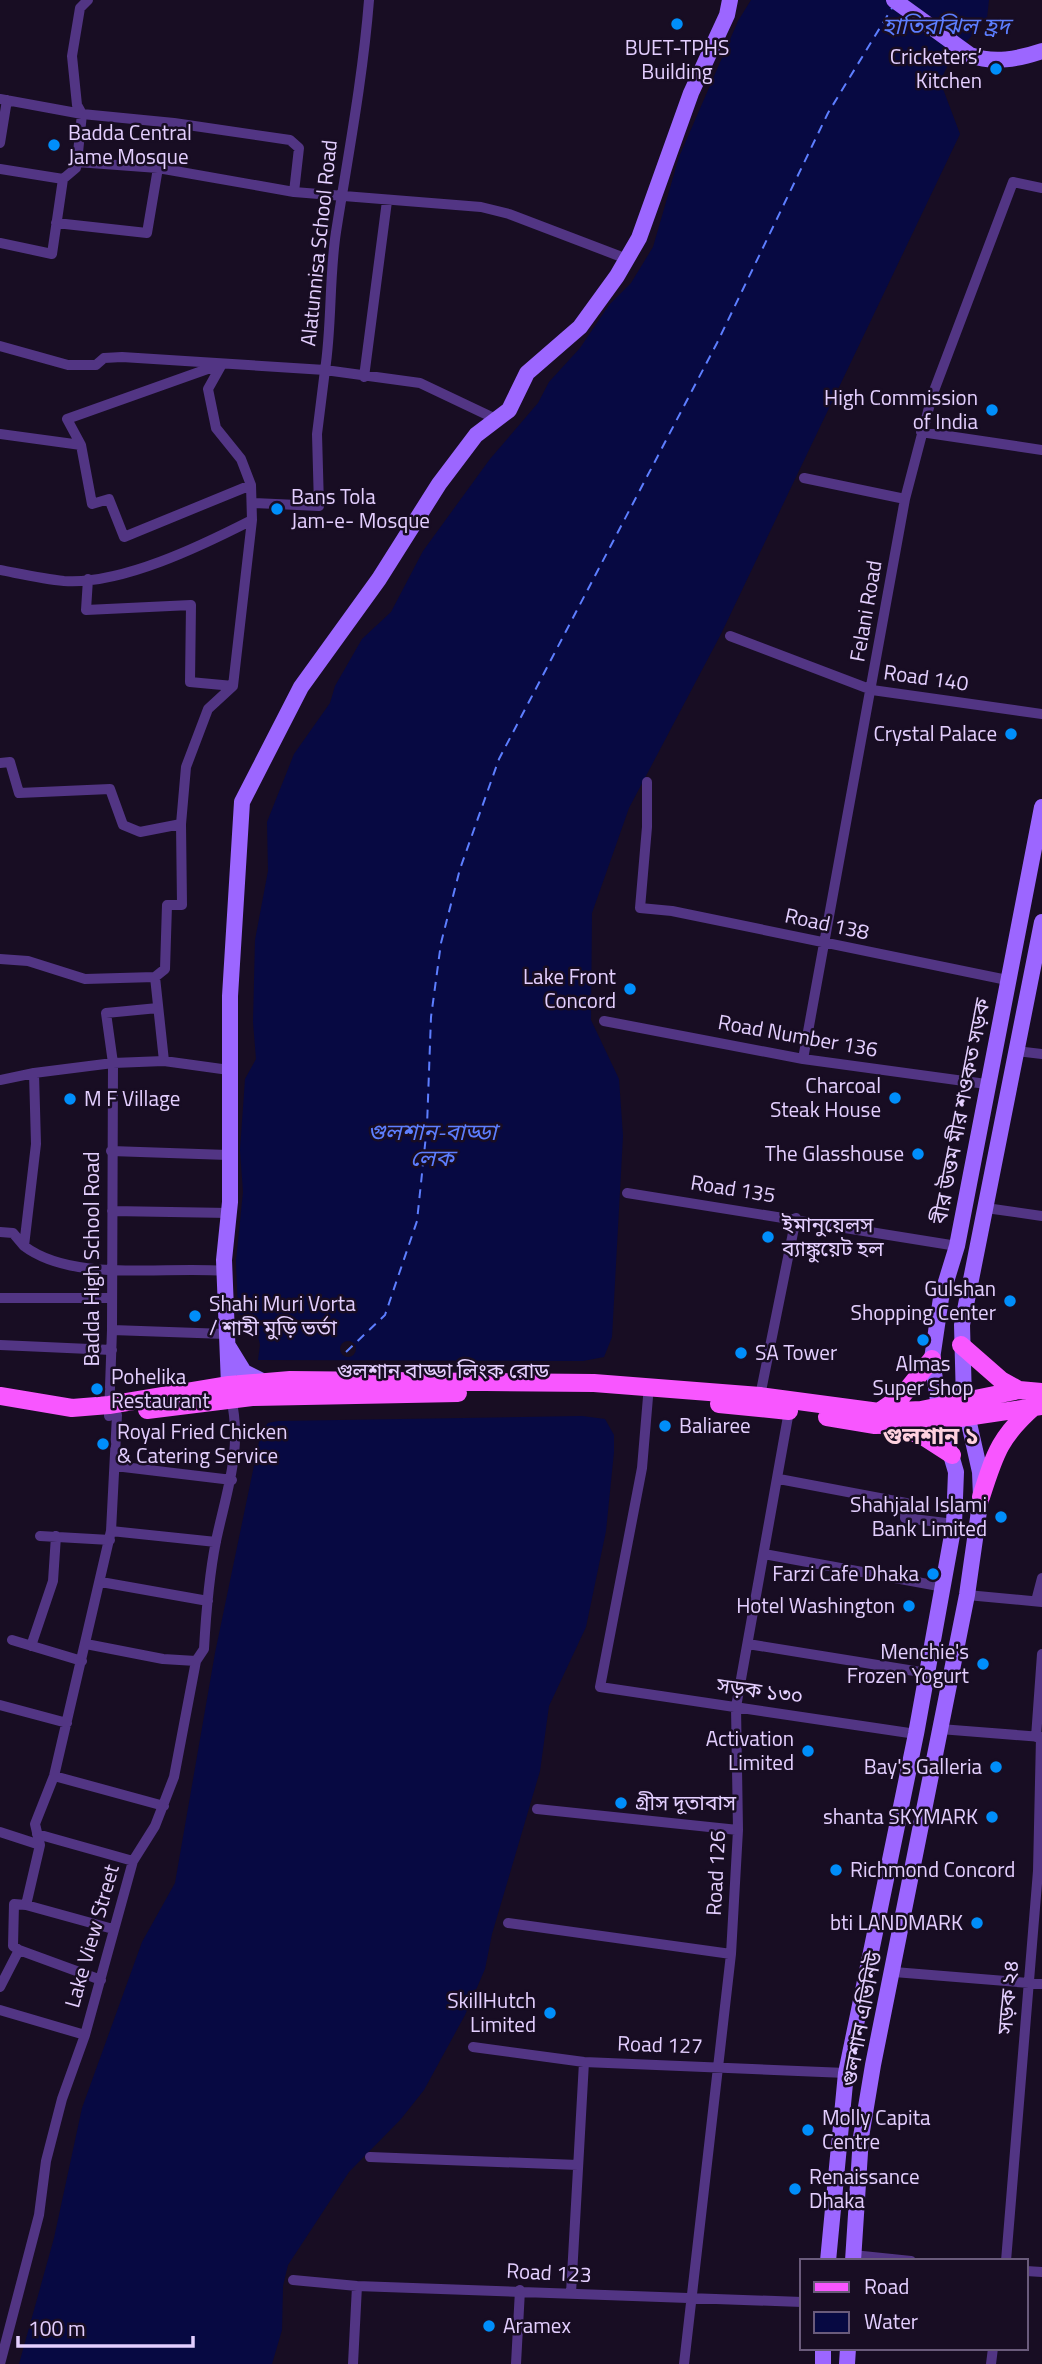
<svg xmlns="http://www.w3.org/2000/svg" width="1042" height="2364" viewBox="0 0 1042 2364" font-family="'Titillium Web','Noto Sans Bengali',sans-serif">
	<rect width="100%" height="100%" fill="#180d23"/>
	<path fill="#070942" d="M751 0H989L987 18 950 61 940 81 960 134 721 634 629 808 592 913 591 1020 619 1079 623 1136 612 1337 604 1357 583 1361 258 1360 260 1345 254 1318 238 1314 236 1261 243 1192 240 1150 245 1079 256 1059 253 1022 255 940 268 871 267 822 294 754 330 703 335 686 362 639 391 612 423 551 490 459 538 403 549 382 580 348 609 305 631 283 653 247 679 157 738 21Z
		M582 1416 605 1419 614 1435V1452L606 1531 586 1627 549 1706 540 1771 492 1934 485 1969 465 2015 424 2090 401 2119 349 2172 288 2265 283 2286 282 2330 272 2364H19L54 2238 82 2108 142 1942 175 1883 215 1653 261 1432 268 1423 278 1421Z"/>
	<path fill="#180d23" d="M340 1349a8 8 0 1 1 16 0a8 8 0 1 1-16 0Z"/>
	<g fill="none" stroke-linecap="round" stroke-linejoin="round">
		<path stroke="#5d7eff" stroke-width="2" stroke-dasharray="9 7" stroke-linecap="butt" d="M346 1352 385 1315 417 1221 427 1126 431 1017 441 943 460 869 499 759 717 343 828 113 892 8"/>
		<path stroke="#523584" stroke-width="10" d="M0 99 82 114 174 123 290 140 299 148 294 192
			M0 143 7 100
			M77 162 158 168 294 192 481 207 509 214 627 259
			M0 169 63 179
			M56 223 147 233 158 168
			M0 243 52 254 63 179 76 168 77 162 82 114 77 105 72 56 80 8 88 0
			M0 346 68 365H96L104 358 122 357 325 370C332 325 329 278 336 232 348 156 363 77 369 0
			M364 377 387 201
			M921 432 1042 450
			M0 434 81 445 67 419 216 366
			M81 445 92 504 109 499 124 537 251 485
			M804 478 905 499
			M252 503 319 506 317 434 325 370 420 383 498 420
			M0 570C21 574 43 579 64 581 121 585 201 546 252 520
			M88 579 86 610 191 605 190 682 233 686
			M730 636 872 690 1042 714
			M0 763 10 762 19 793 110 789 123 825 140 832 181 824
			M647 782V827L640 908 672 911 1007 980
			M0 959 28 961 85 979 155 977
			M604 1021 803 1059 986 1084
			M1016 1051 1042 1054
			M803 1059 905 499 932 396 1013 182 1042 188
			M164 1061 229 1070
			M34 1073 113 1063 106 1013 158 1008
			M0 1080 34 1073 36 1144 24 1246C73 1283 164 1266 224 1271
			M111 1151 228 1155
			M627 1193 957 1246
			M986 1208 1042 1216
			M112 1211 229 1213
			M0 1232 13 1233 24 1246
			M0 1298H112
			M112 1330 226 1334
			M0 1345 112 1350
			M760 1396 796 1218
			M648 1397 642 1468 600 1687 916 1734
			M109 1416 112 1330 113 1063 164 1061 155 977 165 969 167 905H182L181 824 186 767 208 709 233 686 252 520 251 485 241 459 216 428 208 389 222 364
			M115 1466 232 1480
			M779 1479 906 1503 905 1518 954 1524
			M111 1531 216 1542
			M40 1536 110 1540
			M764 1554 944 1587
			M101 1582 208 1601
			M967 1595 1042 1602
			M1036 1601 1042 1578
			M12 1640 82 1661
			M86 1644 163 1659 196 1661
			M748 1644 927 1673
			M31 1646 53 1581 56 1536
			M0 1705 67 1723
			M940 1729 1042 1737
			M1036 1737 1042 1654
			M54 1776 164 1806
			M537 1809 738 1830
			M0 1832 40 1845
			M37 1834 133 1861
			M26 1905 113 1929
			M508 1923 731 1954
			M19 1950 101 1980
			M894 1972 1042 1984
			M0 1987 19 1950 13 1946 14 1904 26 1905 40 1845 35 1824 54 1776 111 1531 117 1415
			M0 2010 85 2035
			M473 2047 584 2062 846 2073
			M370 2157 578 2165
			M853 2255 911 2261
			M1006 2261 1038 1871 1041 1737
			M1026 2271 1042 2272
			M293 2280 357 2286 802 2302
			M571 2293 584 2062
			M0 2364 39 2215 46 2161 62 2099 85 2035 133 1861 155 1826 174 1777 196 1661 204 1649C206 1613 209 1576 216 1541 226 1493 243 1449 231 1398
			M353 2364 357 2286
			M516 2364 520 2290
			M684 2364 731 1954 738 1830 736 1707 789 1411
			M991 2364 993 2348"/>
		<path stroke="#9c66ff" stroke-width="16" d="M894 0 970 55C994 64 1018 59 1042 51
			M228 1346 244 1372 264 1382
			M229 1385 224 1260 230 1202V996L242 802 301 687 379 579 439 484 476 435 509 410 527 373 580 327 617 276 639 238 691 93 727 15 730 0
			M828 2261 846 2073 916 1734 954 1524 956 1472 941 1421 932 1359 941 1298 957 1246 1042 807
			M853 2261 861 2137 873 2065 967 1595 981 1497 980 1472 964 1401 962 1325 1042 922
			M823 2364V2348
			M847 2364 848 2348"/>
		<path stroke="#f856ff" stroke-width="18" d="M961 1345 1001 1380 1019 1390
			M0 1396 72 1408 109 1405 229 1385 290 1380 594 1383 760 1396 879 1412 921 1410 1019 1390 1042 1392
			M719 1404 789 1411
			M147 1410 252 1397 458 1393
			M879 1412 902 1396 932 1359
			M827 1417 875 1425 919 1424 1042 1406
			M900 1429 921 1435 952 1455
			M981 1497C995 1453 1000 1436 1036 1405"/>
	</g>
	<g fill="#008efa" stroke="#180d23" stroke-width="2.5">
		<circle cx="677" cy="24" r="7"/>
		<circle cx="996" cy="69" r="7"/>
		<circle cx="54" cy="145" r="7"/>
		<circle cx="992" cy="410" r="7"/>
		<circle cx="277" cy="509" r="7"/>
		<circle cx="1011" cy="734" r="7"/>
		<circle cx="630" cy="989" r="7"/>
		<circle cx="895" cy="1098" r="7"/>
		<circle cx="70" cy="1099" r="7"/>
		<circle cx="918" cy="1154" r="7"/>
		<circle cx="768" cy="1237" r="7"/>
		<circle cx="1010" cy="1301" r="7"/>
		<circle cx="195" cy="1316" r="7"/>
		<circle cx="923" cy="1340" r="7"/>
		<circle cx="741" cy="1353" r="7"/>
		<circle cx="97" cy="1389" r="7"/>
		<circle cx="665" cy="1426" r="7"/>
		<circle cx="103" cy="1444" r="7"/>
		<circle cx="1001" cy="1517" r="7"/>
		<circle cx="933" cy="1574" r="7"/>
		<circle cx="909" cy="1606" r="7"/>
		<circle cx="983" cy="1664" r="7"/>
		<circle cx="808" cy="1751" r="7"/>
		<circle cx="996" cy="1767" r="7"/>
		<circle cx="621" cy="1803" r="7"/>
		<circle cx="992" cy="1817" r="7"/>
		<circle cx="836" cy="1870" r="7"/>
		<circle cx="977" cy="1923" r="7"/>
		<circle cx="550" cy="2013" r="7"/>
		<circle cx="808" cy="2130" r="7"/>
		<circle cx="795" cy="2189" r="7"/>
		<circle cx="489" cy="2326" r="7"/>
	</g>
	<g text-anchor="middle" stroke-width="5" stroke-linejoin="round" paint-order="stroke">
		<g font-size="21" fill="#e4cfff" stroke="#180d23" text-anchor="end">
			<text x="677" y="55" text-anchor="middle">BUET-TPHS<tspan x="677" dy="24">Building</tspan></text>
			<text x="982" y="64">Cricketers’<tspan x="982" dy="24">Kitchen</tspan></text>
			<text x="68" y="140" text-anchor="start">Badda Central<tspan x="68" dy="24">Jame Mosque</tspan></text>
			<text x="978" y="405">High Commission<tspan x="978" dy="24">of India</tspan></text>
			<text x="291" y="504" text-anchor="start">Bans Tola<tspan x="291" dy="24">Jam-e- Mosque</tspan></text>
			<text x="997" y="741">Crystal Palace</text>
			<text x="616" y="984">Lake Front<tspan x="616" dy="24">Concord</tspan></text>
			<text x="881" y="1093">Charcoal<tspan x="881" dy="24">Steak House</tspan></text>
			<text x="84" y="1106" text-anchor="start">M F Village</text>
			<text x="904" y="1161">The Glasshouse</text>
			<text x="782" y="1232" text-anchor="start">ইমানুয়েলস<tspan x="782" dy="24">ব্যাঙ্কুয়েট হল</tspan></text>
			<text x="996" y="1296">Gulshan<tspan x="996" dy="24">Shopping Center</tspan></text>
			<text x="209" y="1311" text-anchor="start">Shahi Muri Vorta<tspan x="209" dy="24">/ শাহী মুড়ি ভর্তা</tspan></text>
			<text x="755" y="1360" text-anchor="start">SA Tower</text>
			<text x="923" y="1371" text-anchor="middle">Almas<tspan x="923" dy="24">Super Shop</tspan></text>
			<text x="111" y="1384" text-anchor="start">Pohelika<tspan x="111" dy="24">Restaurant</tspan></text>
			<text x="679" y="1433" text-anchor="start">Baliaree</text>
			<text x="117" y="1439" text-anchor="start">Royal Fried Chicken<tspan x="117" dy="24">&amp; Catering Service</tspan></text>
			<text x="987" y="1512">Shahjalal Islami<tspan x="987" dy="24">Bank Limited</tspan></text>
			<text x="919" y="1581">Farzi Cafe Dhaka</text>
			<text x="895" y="1613">Hotel Washington</text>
			<text x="969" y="1659">Menchie's<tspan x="969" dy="24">Frozen Yogurt</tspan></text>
			<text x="794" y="1746">Activation<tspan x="794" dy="24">Limited</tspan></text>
			<text x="982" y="1774">Bay's Galleria</text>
			<text x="635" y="1810" text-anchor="start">গ্রীস দূতাবাস</text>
			<text x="978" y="1824">shanta SKYMARK</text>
			<text x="850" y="1877" text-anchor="start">Richmond Concord</text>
			<text x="963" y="1930">bti LANDMARK</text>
			<text x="536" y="2008">SkillHutch<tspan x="536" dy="24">Limited</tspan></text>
			<text x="822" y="2125" text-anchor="start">Molly Capita<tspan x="822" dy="24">Centre</tspan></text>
			<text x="809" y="2184" text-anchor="start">Renaissance<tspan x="809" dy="24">Dhaka</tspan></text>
			<text x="503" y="2333" text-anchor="start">Aramex</text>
		</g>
		<g font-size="21" fill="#e4cfff" stroke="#180d23">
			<text transform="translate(319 243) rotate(-84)" y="7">Alatunnisa School Road</text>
			<text transform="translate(866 611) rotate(-80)" y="7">Felani Road</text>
			<text transform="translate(926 678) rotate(8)" y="7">Road 140</text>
			<text transform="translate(827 924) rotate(12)" y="7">Road 138</text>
			<text transform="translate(798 1036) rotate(10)" y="7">Road Number 136</text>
			<text transform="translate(961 1111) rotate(-79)" y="7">বীর উত্তম মীর শওকত সড়ক</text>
			<text transform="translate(733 1189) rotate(9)" y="7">Road 135</text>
			<text transform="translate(92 1259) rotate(-90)" y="7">Badda High School Road</text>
			<text x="443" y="1378">গুলশান বাড্ডা লিংক রোড</text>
			<text transform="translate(760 1691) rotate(8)" y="7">সড়ক ১৩০</text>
			<text transform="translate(716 1873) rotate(-87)" y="7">Road 126</text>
			<text transform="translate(92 1936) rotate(-74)" y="7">Lake View Street</text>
			<text transform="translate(1008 1997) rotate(-85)" y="7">সড়ক ২৪</text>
			<text transform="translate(862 2019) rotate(-79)" y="7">গুলশান এভিনিউ</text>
			<text transform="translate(660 2045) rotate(2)" y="7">Road 127</text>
			<text transform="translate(549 2273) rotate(3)" y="7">Road 123</text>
		</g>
		<g font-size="23" font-style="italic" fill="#5d7eff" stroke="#180d23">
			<text x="946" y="34">হাতিরঝিল হ্রদ</text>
			<text x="432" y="1140">গুলশান-বাড্ডা<tspan x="432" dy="26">লেক</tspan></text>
		</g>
		<g font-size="24" font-weight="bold" fill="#ffd1df" stroke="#180d23">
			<text x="931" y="1444">গুলশান ১</text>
		</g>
	</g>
	<rect x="800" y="2259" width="228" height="91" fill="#180d23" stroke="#6a5b7b" stroke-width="2"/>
	<rect x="814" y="2282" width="35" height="10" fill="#f856ff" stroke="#6a5b7b" stroke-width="2"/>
	<text x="864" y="2294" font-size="21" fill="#e4cfff">Road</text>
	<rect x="814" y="2312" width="35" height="21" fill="#070942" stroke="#6a5b7b" stroke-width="2"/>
	<text x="864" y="2329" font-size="21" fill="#e4cfff">Water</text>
	<path d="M18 2336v10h175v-10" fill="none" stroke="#e4cfff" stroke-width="3.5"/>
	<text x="28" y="2336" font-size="21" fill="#e4cfff" stroke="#180d23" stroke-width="5" paint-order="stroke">100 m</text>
</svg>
